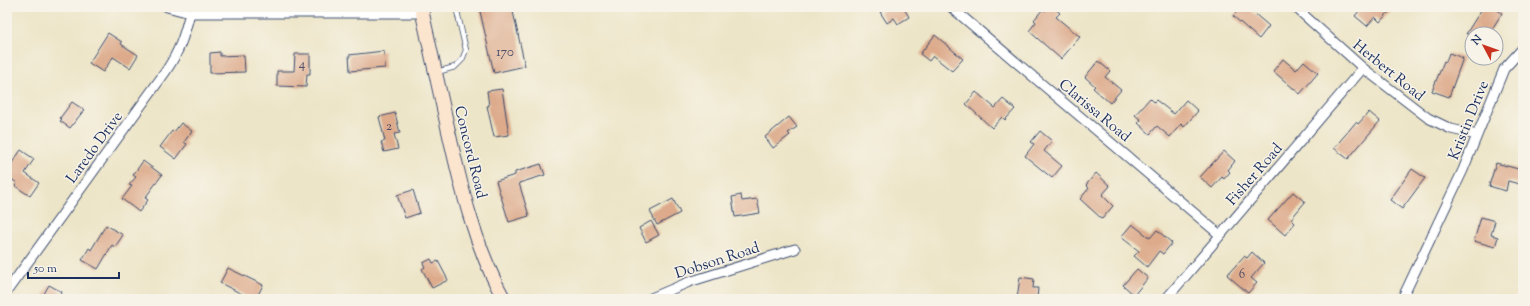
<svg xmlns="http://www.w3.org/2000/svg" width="1530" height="306" viewBox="0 0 1530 306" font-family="'Sorts Mill Goudy',serif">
	<rect width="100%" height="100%" fill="#f7f3e8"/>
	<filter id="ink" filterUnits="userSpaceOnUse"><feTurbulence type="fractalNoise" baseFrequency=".025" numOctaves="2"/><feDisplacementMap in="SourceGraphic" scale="8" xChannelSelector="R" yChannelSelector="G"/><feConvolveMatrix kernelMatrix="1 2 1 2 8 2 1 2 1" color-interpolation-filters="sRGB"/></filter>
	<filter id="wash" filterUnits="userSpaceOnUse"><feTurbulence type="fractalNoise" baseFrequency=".012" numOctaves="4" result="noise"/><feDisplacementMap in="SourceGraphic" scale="16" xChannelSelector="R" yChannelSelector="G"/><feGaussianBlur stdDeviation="0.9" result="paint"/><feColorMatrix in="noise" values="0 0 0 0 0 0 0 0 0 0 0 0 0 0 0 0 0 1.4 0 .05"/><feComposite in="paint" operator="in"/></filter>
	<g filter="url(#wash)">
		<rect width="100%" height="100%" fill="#ede5c7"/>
		<g id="blocks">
			<path fill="#ddaa8b" d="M479 7H512L525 66 494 73Z
				M889 7H903L909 17 898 24 894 18 887 23 880 12Z
				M1049 7H1053L1060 13 1056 17 1080 37 1061 59 1029 31 1036 22 1034 20 1043 9 1045 11Z
				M1241 7H1247L1269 26 1259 39 1233 16Z
				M1362 7H1393L1380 22 1375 17 1367 26 1355 16Z
				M1483 7H1493L1502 13 1489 34H1466Z
				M108 33 122 42 121 44 138 55 130 68 113 57 103 72 89 63Z
				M935 35 963 59 952 71 933 56 929 61 920 54Z
				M384 51 385 68 350 71 349 55Z
				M220 52V56L244 55 245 72 210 73V53Z
				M1449 53 1463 58 1449 97 1432 91 1444 61 1446 62Z
				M295 54H310V74H307L306 87 277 86V71H294Z
				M1283 59 1296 70 1304 61 1318 73 1300 94 1273 71Z
				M1098 61 1110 71 1105 77 1121 90 1110 103 1093 88 1095 86 1085 77Z
				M502 89 509 135 494 137 487 106H489L487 91Z
				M976 92 995 108 1003 99 1015 109 1005 120 1002 117 992 128 966 104Z
				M1150 98 1154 102 1156 100 1174 114 1186 100 1198 111 1184 127 1181 124 1170 137 1157 126 1150 134 1138 123 1141 120 1135 115Z
				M72 102 84 110 70 128 60 121 62 119 60 118Z
				M1369 112 1380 121 1348 159 1334 148 1356 122 1358 124Z
				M395 113 400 133 394 134 398 149 384 152 381 142 385 141 379 117Z
				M789 117 797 127 788 133 790 135 773 148 765 137Z
				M181 123 192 131 184 142 187 144 176 159 160 147 172 131 174 132Z
				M1040 131 1052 141 1044 151 1062 166 1052 178 1025 156 1034 144 1031 142Z
				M21 150 34 159 25 173 39 183 30 196 15 186 17 183 7 176V170Z
				M1224 151 1235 161 1228 170 1230 172 1224 179 1222 177 1212 188 1200 177Z
				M143 161 162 175 145 198 148 200 139 212 122 199 132 186 129 185 136 177 133 175Z
				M1496 163 1522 170 1519 184 1508 181 1506 191 1489 186Z
				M541 164 545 175 519 183 529 216 509 222 496 181 515 175V172Z
				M1412 169 1425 178 1402 209 1390 200Z
				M1096 173 1110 186 1102 195 1113 206 1102 219 1080 199 1089 188 1086 185Z
				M413 190 420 213 405 218 397 195Z
				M1293 192 1305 202 1291 219 1295 223 1285 235 1268 220Z
				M741 195 742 201 757 199 760 213 735 217 732 197Z
				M673 199 680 213 657 225 650 211Z
				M1481 217 1495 221 1491 235 1498 237 1495 247 1474 241Z
				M651 221 659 235 646 242 639 228Z
				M1132 224 1150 238 1157 230 1172 243 1163 254 1159 251 1147 267 1134 256 1139 251 1121 237Z
				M106 225 123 235 115 247 112 245 98 269 82 260 89 248 91 250Z
				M1252 252 1264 263 1251 278 1257 283 1248 293 1227 275 1244 256 1247 258Z
				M431 259 433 263 438 261 448 280 432 288 422 269 425 267 423 263Z
				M228 268 263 285 256 299H252L220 283Z
				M1137 269 1148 278 1134 295 1123 285Z
				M1020 277 1034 279 1033 288H1038L1037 299H1017Z
				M49 285 62 292 59 299H41Z"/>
		</g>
	</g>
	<g filter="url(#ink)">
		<use href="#blocks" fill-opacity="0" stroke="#3a4a6e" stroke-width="1"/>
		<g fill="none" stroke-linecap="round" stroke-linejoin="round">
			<defs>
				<path id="service" d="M437 72 455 67 462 60 466 50 456 7"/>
				<path id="minor" d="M167 7 190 13H423
					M951 7 1220 235
					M1295 7 1363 68 1428 118 1451 129 1477 135
					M7 291 166 71C180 50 184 36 190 13
					M649 299 689 282 795 249
					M1166 299 1363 68
					M1402 299 1463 170 1504 69 1523 48"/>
				<path id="secondary" d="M421 7C430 48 439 88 448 129 461 187 475 247 504 299"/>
			</defs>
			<use href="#service" stroke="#3a4a6e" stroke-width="6"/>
			<use href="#minor" stroke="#3a4a6e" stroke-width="11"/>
			<use href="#secondary" stroke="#3a4a6e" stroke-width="15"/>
			<use href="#service" stroke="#fff" stroke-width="4.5"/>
			<use href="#minor" stroke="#fff" stroke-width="9"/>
			<use href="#secondary" stroke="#fce5cf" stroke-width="13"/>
		</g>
	</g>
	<g text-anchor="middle" stroke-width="3" stroke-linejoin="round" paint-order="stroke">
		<g font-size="13" fill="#4c4e69">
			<text x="505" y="56">170</text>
			<text x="302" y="68">4</text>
			<text x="389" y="130">2</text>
			<text x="1242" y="278">6</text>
		</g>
		<g font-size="15" fill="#1b2f5e" stroke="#f7f3e8">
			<text transform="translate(1389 70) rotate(39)" y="5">Herbert Road</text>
			<text transform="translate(1095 110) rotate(40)" y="5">Clarissa Road</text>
			<text transform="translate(1468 120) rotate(-68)" y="5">Kristin Drive</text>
			<text transform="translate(94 147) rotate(-54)" y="5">Laredo Drive</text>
			<text transform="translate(471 152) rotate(76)" y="5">Concord Road</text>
			<text transform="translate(1254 174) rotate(-49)" y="5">Fisher Road</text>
			<text transform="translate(717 260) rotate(-18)" y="5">Dobson Road</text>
		</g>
	</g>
	<rect width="1530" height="306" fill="none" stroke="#f7f3e8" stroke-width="24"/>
	<g transform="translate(1484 46) rotate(311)"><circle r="19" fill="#f7f3e8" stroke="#9fa5b1"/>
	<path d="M0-3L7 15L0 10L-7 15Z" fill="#c8321e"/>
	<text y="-6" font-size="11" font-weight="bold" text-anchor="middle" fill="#1b2f5e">N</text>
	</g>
	<path d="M28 272v6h91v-6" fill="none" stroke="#1b2f5e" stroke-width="2"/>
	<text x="34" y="272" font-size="12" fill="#1b2f5e" stroke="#f7f3e8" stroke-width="3" paint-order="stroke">50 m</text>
</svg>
